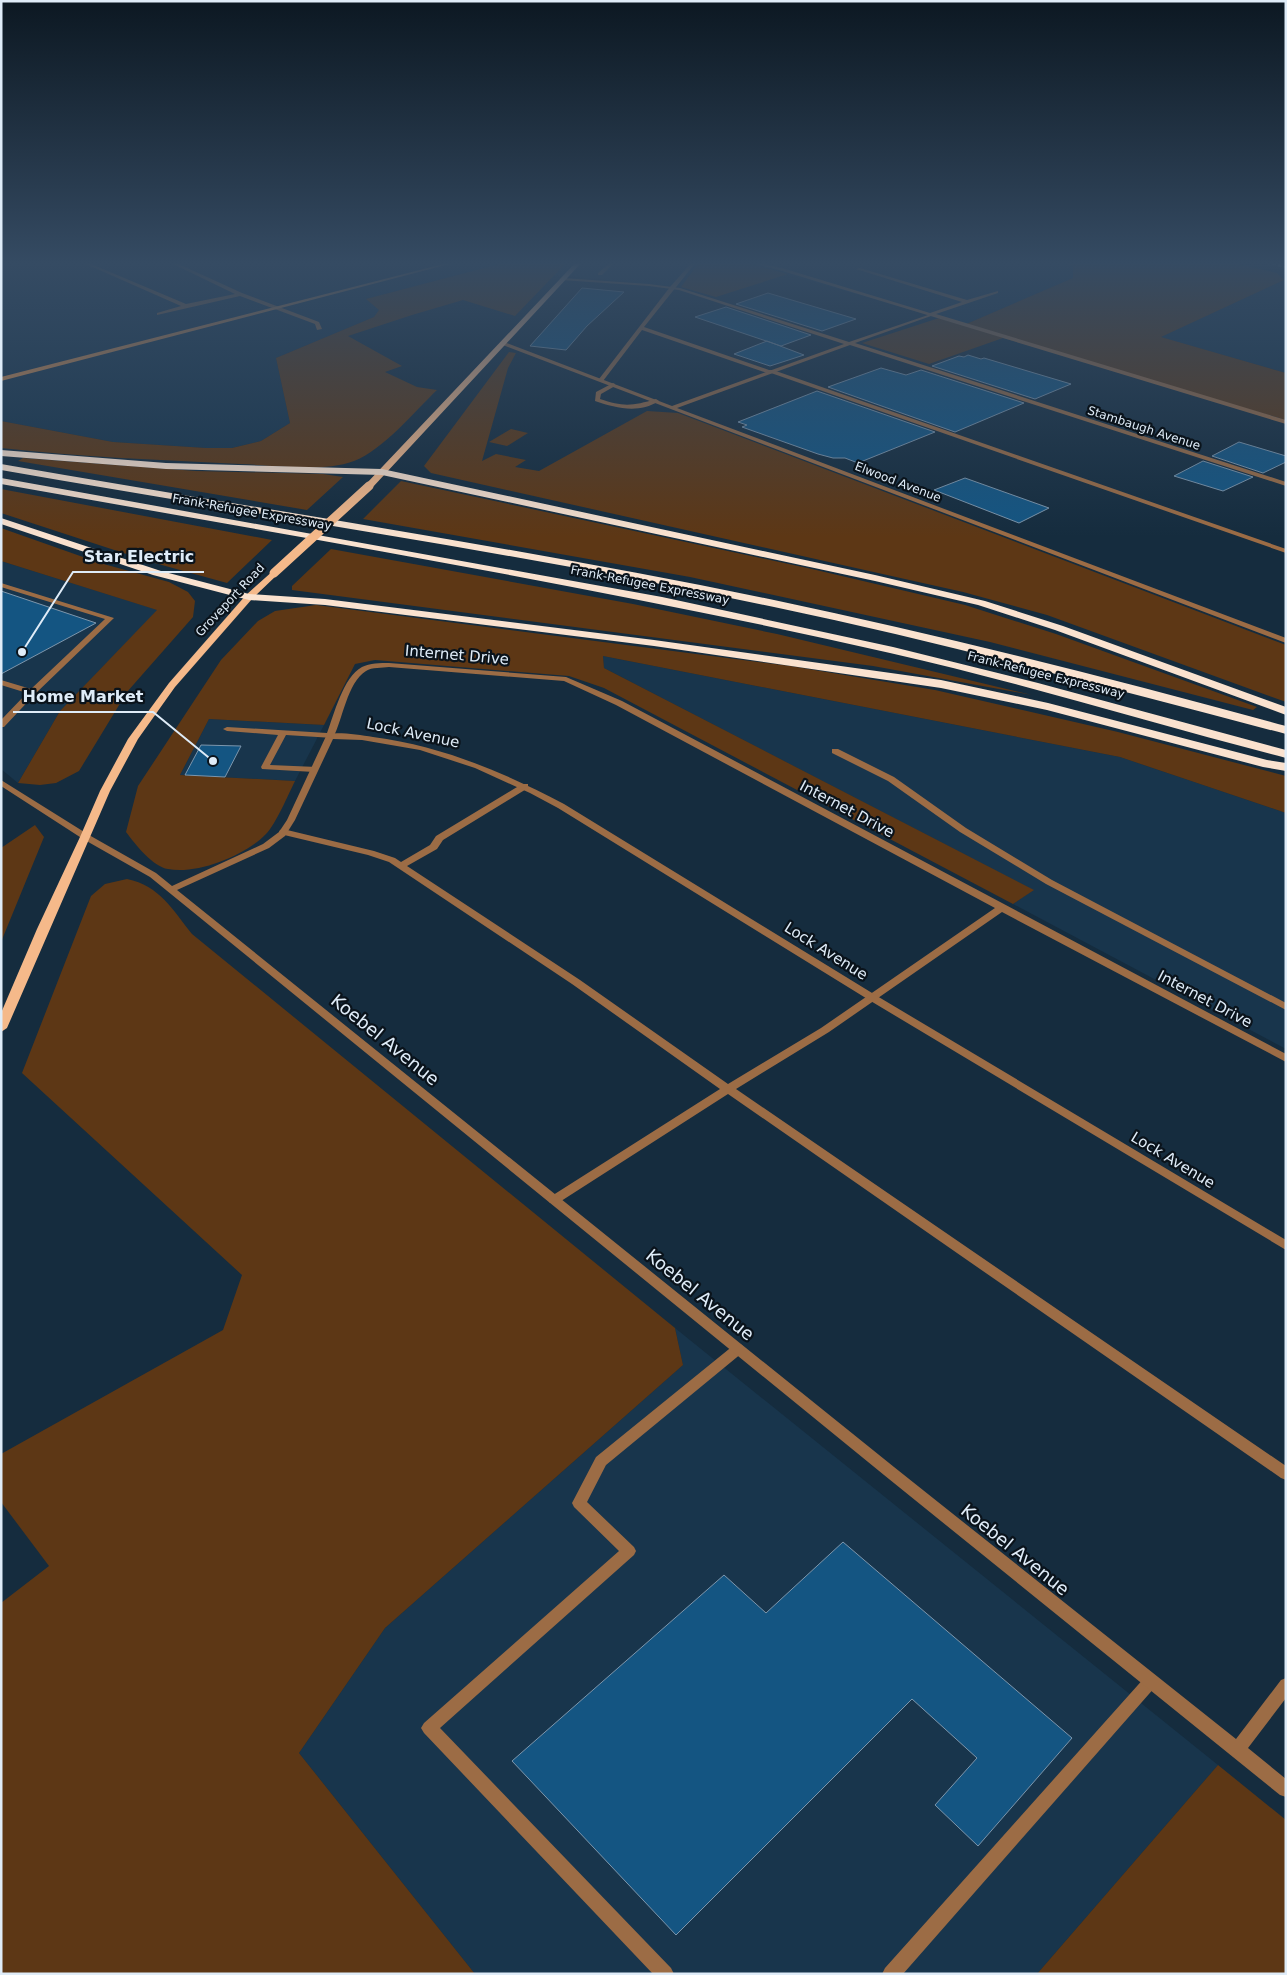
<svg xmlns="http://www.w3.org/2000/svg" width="1287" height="1975" viewBox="0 0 1287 1975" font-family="'DejaVu Sans',sans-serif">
	<rect width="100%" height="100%" fill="#152c3e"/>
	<path fill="#18354c" d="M1 261H511L366 299 380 310 374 317 276 358 290 423 261 441 232 448H206L113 442 1 421Z
		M568 261H700L681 287 554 275Z
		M740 261H1060L1073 266V278L964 325Z
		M1284 280H1286V373L1160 337Z
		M1 561 158 610 60 711 18 783 1 769Z
		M603 656 1120 757 1286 813V1049L1013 904 1033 890 604 668Z
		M209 719 324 725 295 781 180 775Z
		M675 1328 1218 1765 1037 1974H475L299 1753 385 1628 683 1365Z"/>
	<path fill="#5d3715" d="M511 261H568L515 316 463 300 412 315 348 336 402 366 385 372 417 387 437 390C414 412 383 450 354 461 321 473 275 465 240 464 161 460 81 457 1 448V421L113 442 206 448H232L261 441 290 423 276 358 374 317 379 310 366 299Z
		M700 261H740L788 274 716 297 681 287Z
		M1060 261H1224L1277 273 1284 280 1161 337 1286 373V420L1003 338 929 364 862 343 939 318 964 325 1073 278V266Z
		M509 352 516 353 508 368 482 461 496 454 526 460 515 467 539 471 647 411 678 413 1286 645V702L1047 615 963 592 431 473 424 466Z
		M511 429 528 433 507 446 489 442Z
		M23 458 196 471 323 474 343 477 307 510 18 461Z
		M401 481 812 569 965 605 1056 634 1257 707 1253 710 990 642 690 577 363 519Z
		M1 489 272 540 227 583 151 562 1 513Z
		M1 528 100 563 169 582 188 592 195 601 193 617 127 692 79 771 56 783 40 785 18 783 60 711 157 610 1 561Z
		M331 549 633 604 777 634 1032 695 873 666 292 590V586Z
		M316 605 790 666 935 690 1118 732 1286 776V813L1120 757 603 656 604 668 1034 890 1013 904 604 688 569 676 375 660 355 664 324 725 209 719 180 775 295 781C288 795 276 824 266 834 246 855 197 875 168 869 153 867 135 844 126 832L138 786 221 660 258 621 275 611Z
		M35 825 44 837 1 942V848Z
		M127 879C160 886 172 909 192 934L675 1328 683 1365 385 1628 299 1753 475 1974H1V1603L49 1566 1 1502V1454L223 1330 242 1275 22 1073 91 896 105 884Z
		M1218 1765 1286 1820V1974H1037Z"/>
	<path fill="#145582" stroke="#7d96ac" d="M582 288 624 292 587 326 566 350 530 346Z
		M768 293 856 319 822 331 736 304Z
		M726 307 811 335 781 346 695 317Z
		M767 341 804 355 770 366 734 354Z
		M968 355 981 359 984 358 1071 384 1035 399 932 366 959 356 964 357Z
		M881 368 906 375 921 370 1024 403 955 432 828 387Z
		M817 391 935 432 858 463 845 458H833L818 454 742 427 747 425 738 422Z
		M1239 442 1286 456V462L1263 473 1212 456Z
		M1203 461 1253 477 1223 491 1174 476Z
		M965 478 1049 508 1019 523 934 490Z
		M1 591 96 623 1 674Z
		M201 745 241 746 225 777 185 775Z
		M843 1542 1072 1738 978 1846 935 1805 977 1758 912 1699 676 1935 512 1761 724 1575 766 1613Z"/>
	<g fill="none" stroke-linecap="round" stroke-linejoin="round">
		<path fill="#9c6c45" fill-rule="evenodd" d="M79 261H84L186 304 235 294 167 261H172L242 293 319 322 322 329 317 330 315 324 240 296 157 315V313L181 306Z
			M612 261H616L602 275H598V273Z
			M693 261H697L644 327 769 370H773L1286 549V553L771 373H767L642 330 603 381H599V379L670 287Z
			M742 261H749L782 268 930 313 962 302 856 269 860 268 967 300 998 291V293L936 314 1286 420V424L779 270Z
			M613 383 615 384V386L601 394 600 399C623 407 633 406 656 399L659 401C638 414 616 408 595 401L596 392Z
			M1 583 114 618 35 694 4 727H1V720L27 693 1 685V680L31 689 105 619 1 587Z
			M389 663 566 677 622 701 1286 1054V1062L1002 912 829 1032 736 1089 1286 1466V1480L1281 1478 728 1094 558 1203H550L548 1200 550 1197 720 1089 572 984 389 862 368 855 280 834 279 832 280 830 283 829 374 851 395 858 401 862 430 845 436 836 522 784H528V788L443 840 437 849 407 866 580 980 728 1084 821 1028 995 908 616 705 564 681 389 667C382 668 372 667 366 671 347 683 343 719 333 738L286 735 270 765 317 767 318 769 314 772 262 769 261 767 278 735 227 731 223 729 227 727 327 733C334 715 343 677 362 667 370 663 380 663 389 663Z
			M832 749H838L894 777 966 828 1052 880 1286 1003V1010L1046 884 960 832 888 781 832 753Z
			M738 1344 742 1345 744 1349 742 1353 606 1465 587 1502 634 1547 636 1551 634 1555 440 1728 671 1968 674 1974H653L424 1733 421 1728 424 1723 619 1551 574 1507 572 1503 596 1457 734 1345Z
			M1151 1674 1156 1676 1159 1681 1156 1686 903 1974H882L885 1968 1146 1676Z"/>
		<path fill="#9c6c45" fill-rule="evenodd" d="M563 278 649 284 680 288 849 342 931 314V316L855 343 1286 482V486L850 345 677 408 1286 638V643L500 344V342H504L672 406 844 344 679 290 649 286 561 280Z
			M327 734C341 732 359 735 373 737 442 746 503 772 564 804L877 996 1286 1240V1250L869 1000 558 808 530 793 475 768 420 750 362 740 333 739 295 820 285 836 269 848 177 890 894 1467 1236 1739 1281 1680 1286 1678V1698L1248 1748 1286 1779V1797L1280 1795 884 1475 150 877 83 839 1 786V780L89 835 156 873 172 886 263 844 279 832 287 820Z"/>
		<path fill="#dd914f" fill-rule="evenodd" d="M455 261H461L1 381V377Z"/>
		<path fill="#f5b98a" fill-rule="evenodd" d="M577 261H583L372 488H366V484Z
			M274 570 278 573 277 575 252 599 175 687 138 739 110 791 7 1028 1 1032V1013L37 929 80 837 100 791 128 739 169 683 246 595Z"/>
		<path fill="#fae2cf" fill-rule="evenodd" d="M1 450 166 463 382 469 875 575 985 601 1063 626 1286 707V715L1055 630 978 605 875 581 382 475 166 469 1 456Z
			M1 464C259 509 518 547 774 600 946 636 1116 680 1286 726V734C1115 690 946 643 774 607 518 553 259 515 1 470Z
			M1 478 662 597 893 647 1038 683 1286 750V758C1154 724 1023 683 890 653 596 586 298 537 1 484Z
			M1 518 161 571 249 594 325 599 654 640 941 680 1048 703 1267 760 1286 763V771L1263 767 1047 710 941 688 654 646 325 605 249 600 153 575 1 524Z"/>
		<path stroke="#99a9b8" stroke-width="2" stroke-dasharray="4 2" stroke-linecap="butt" d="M1260 261 1286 267"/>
		<path stroke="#f5b98a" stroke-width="9" d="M274 573 369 486"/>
	</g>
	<linearGradient id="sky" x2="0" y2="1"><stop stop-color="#0c1822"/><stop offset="0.49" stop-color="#354b63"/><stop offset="1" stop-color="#354b63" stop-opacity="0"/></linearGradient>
	<rect width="1287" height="537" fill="url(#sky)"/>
	<g text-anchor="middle" stroke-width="4.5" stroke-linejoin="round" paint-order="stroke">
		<g font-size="12" fill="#dfecf8" stroke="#0a131b">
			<text transform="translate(1144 428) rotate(18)" y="4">Stambaugh Avenue</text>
			<text transform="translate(898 482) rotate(21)" y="4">Elwood Avenue</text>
			<text transform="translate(252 512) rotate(10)" y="4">Frank-Refugee Expressway</text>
			<text transform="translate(650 585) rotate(11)" y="4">Frank-Refugee Expressway</text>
			<text transform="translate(230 600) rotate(-47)" y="4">Groveport Road</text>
			<text transform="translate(1046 675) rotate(14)" y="4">Frank-Refugee Expressway</text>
		</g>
		<g font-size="15" fill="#dfecf8" stroke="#0a131b">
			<text transform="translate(457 655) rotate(5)" y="5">Internet Drive</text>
			<text transform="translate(413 733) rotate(12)" y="5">Lock Avenue</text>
			<text transform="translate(847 809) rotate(28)" y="5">Internet Drive</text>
			<text transform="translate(826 951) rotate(32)" y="5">Lock Avenue</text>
			<text transform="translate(1205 999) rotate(28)" y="5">Internet Drive</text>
			<text transform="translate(1173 1160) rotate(31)" y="5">Lock Avenue</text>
		</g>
		<g font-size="18" fill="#dfecf8" stroke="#0a131b">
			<text transform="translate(385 1040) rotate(39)" y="6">Koebel Avenue</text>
			<text transform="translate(700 1295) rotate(39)" y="6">Koebel Avenue</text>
			<text transform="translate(1015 1550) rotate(39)" y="6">Koebel Avenue</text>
		</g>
	</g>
	<path fill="none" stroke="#dfecf8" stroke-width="2" d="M22 652L73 572H204M213 761L153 712H13"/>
	<g fill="#dfecf8" stroke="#0a131b" stroke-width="2">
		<circle cx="22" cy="652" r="5"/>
		<circle cx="213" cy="761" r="5"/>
	</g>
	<g font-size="16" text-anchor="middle" font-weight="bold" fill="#dfecf8" stroke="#0a131b" stroke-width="4.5" stroke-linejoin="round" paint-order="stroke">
		<text x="139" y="562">Star Electric</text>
		<text x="83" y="702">Home Market</text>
	</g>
	<rect width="1287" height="1975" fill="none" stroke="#dfecf8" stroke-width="5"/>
</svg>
